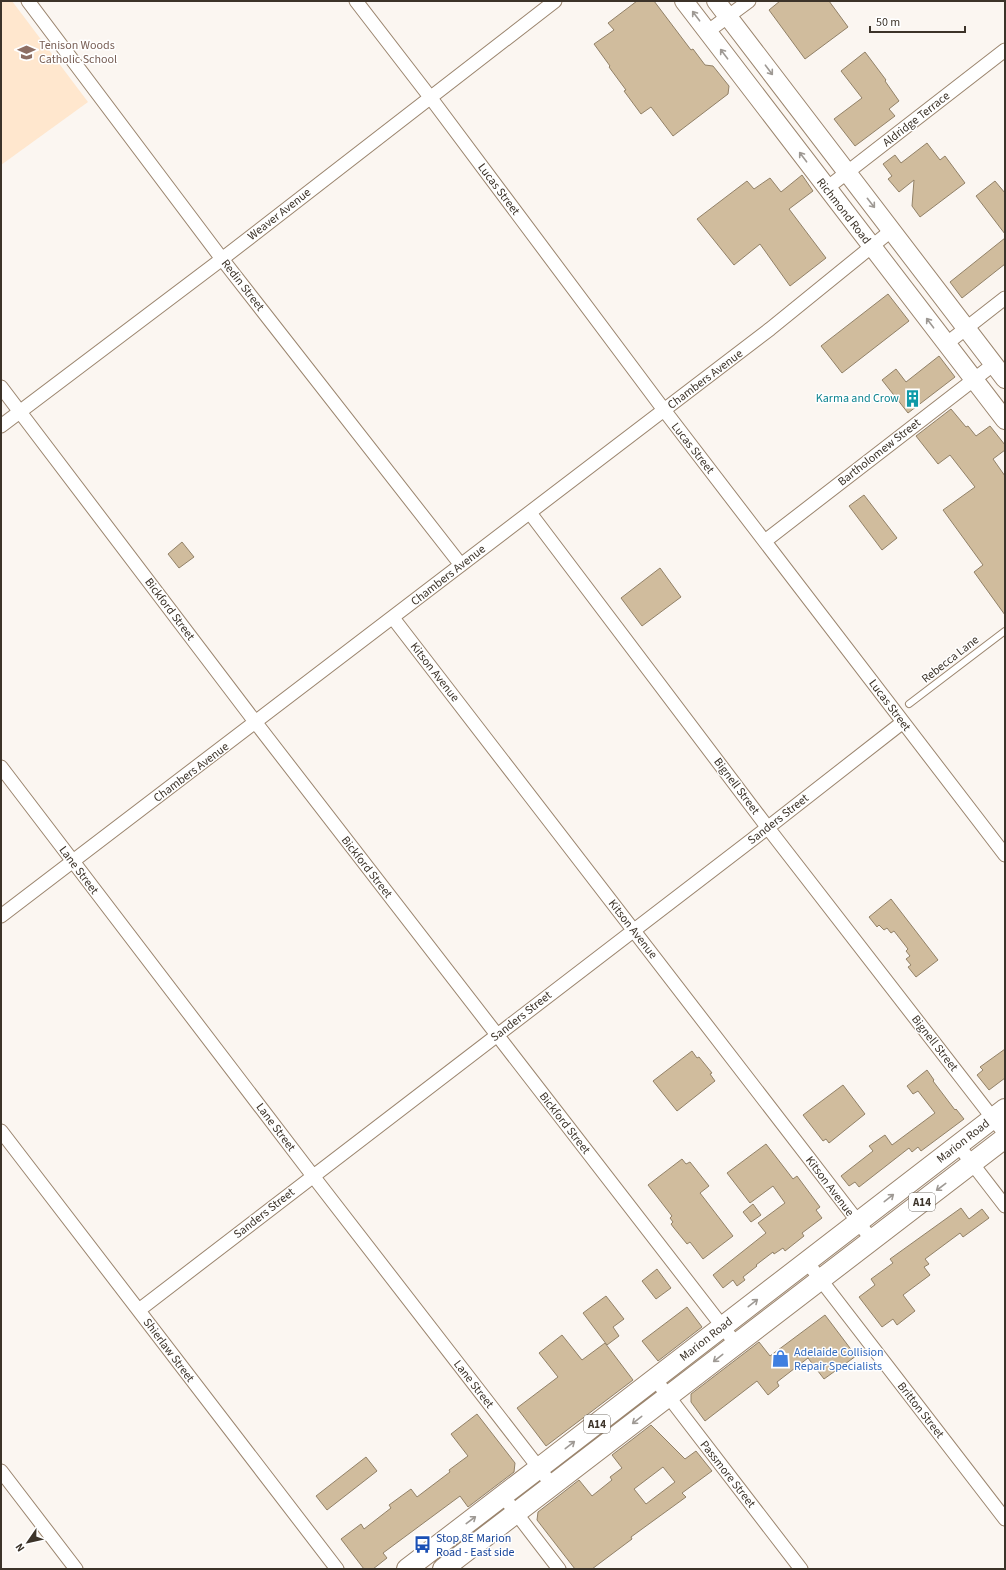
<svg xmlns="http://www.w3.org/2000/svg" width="1006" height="1570" viewBox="0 0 1006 1570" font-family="'Source Sans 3',sans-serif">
	<rect width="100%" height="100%" fill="#fbf6f1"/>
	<path fill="#ffe7ce" d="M1 1H12L88 102 1 165Z"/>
	<path fill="#d0bc9d" stroke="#928167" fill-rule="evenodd" d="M637 1H654L691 50 693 49 705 65 713 66 729 86 728 94 673 136 651 107 641 114 624 91 626 90 609 67 610 66 594 44 614 30 608 23Z
		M780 1H829L848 27 805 59 769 10Z
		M865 52 886 80 885 81 899 101 889 109 895 116 855 146 834 119 862 98 841 71Z
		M927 143 940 160 945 156 965 183 920 217 912 206 914 180 899 192 888 179 892 176 883 164 895 155 901 163Z
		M802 175 813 191 789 209 826 258 790 286 760 244 734 265 697 219 747 181 754 189 770 178 781 192Z
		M995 181 1005 193V234L976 196Z
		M1005 238V264L962 298 950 282Z
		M888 294 909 321 842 373 821 346Z
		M939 356 955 377 908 413 882 380 896 369 906 382Z
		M951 409 966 427 968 426 976 436 990 426 1005 445V450L993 459 1005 476V615L974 572 983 565 943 510 975 487 950 455 938 464 916 436Z
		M864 495 897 538 882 550 849 506Z
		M182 542 194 557 179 568 168 554Z
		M660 568 681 597 642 626 621 598Z
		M891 899 938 960 916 977 908 967 911 965 906 959 910 956 906 951 908 949 894 931 891 933 887 928 884 930 879 925 877 927 869 917Z
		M1005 1049V1078L989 1090 977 1075 983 1070 980 1067Z
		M692 1051 697 1058 699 1057 712 1073 710 1074 715 1081 677 1111 653 1081Z
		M927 1070 934 1080 933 1081 955 1110 956 1109 964 1119 921 1151 918 1147 912 1152 909 1148 859 1187 855 1182 849 1186 841 1176 873 1151 869 1146 885 1135 892 1145 935 1113 918 1091 913 1094 907 1086Z
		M843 1085 865 1114 829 1143 826 1139 823 1141 803 1115Z
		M766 1144 793 1179 797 1176 820 1207 816 1210 822 1218 802 1233 804 1236 785 1251 783 1248 774 1254 773 1252 756 1265 757 1266 743 1277 745 1280 737 1286 733 1280 723 1288 713 1275 766 1233 758 1223 785 1203 773 1186 750 1203 727 1173Z
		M682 1159 686 1164 690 1162 709 1186 700 1193 733 1236 703 1259 690 1242 687 1244 674 1228 671 1224 673 1222 670 1218 672 1216 648 1185Z
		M753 1204 761 1215 751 1222 743 1212Z
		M961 1208 969 1219 982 1209 989 1218 963 1237 960 1233 925 1259 929 1264 924 1267 930 1275 903 1295 915 1311 897 1325 893 1319 882 1327 859 1297 875 1285 871 1279 893 1263 890 1259Z
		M657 1269 671 1288 656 1299 642 1281Z
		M606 1296 624 1319 613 1327 619 1336 607 1345 583 1313Z
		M687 1307 702 1327 658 1361 642 1341Z
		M825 1315 856 1356 824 1379 808 1358 777 1382 779 1386 768 1395 757 1381 705 1421 691 1402V1394L759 1342 770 1356Z
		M562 1335 582 1360 605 1343 633 1380 546 1446 517 1408 558 1377 539 1353Z
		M477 1414 515 1463 514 1472 468 1507 460 1496 383 1553 387 1558 373 1569H364L341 1539 361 1524 364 1529 391 1508 389 1505 411 1489 417 1497 450 1472 449 1470 468 1456 451 1434Z
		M651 1425 685 1459 696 1451 712 1471 682 1493 686 1497 631 1537 632 1539 592 1569H575L537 1520 538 1512 579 1480 592 1496 612 1480 610 1477 622 1468 612 1455ZM663 1467 675 1482 646 1504 634 1489Z
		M366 1457 377 1471 327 1510 316 1496Z"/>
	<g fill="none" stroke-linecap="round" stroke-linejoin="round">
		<defs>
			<path id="service" d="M909 704 1005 631"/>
			<path id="minor" d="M28 1 222 259 461 565
				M356 1 430 97 664 410 1005 855
				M707 32 749 1
				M827 188 1005 50
				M946 344 1005 298
				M1 387 256 723 736 1344
				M1 426 222 259 555 1
				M530 513 768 828 1005 1134
				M765 541 994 364
				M393 618 872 1240
				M1 767 313 1176 552 1485
				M1 916 770 329 892 230
				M1 1131 337 1569
				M958 1145 1005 1206
				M807 1262 1005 1519
				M139 1310 775 822 903 722
				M655 1379 801 1569
				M1 1471 76 1569
				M503 1496 559 1569"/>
			<path id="secondary" d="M684 1 1005 420
				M716 1 1005 379"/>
			<path id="primary" d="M407 1569 539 1468 1005 1109
				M443 1569 1005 1138"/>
		</defs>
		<use href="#service" stroke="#9b856e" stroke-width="8"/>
		<use href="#minor" stroke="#9b856e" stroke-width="15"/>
		<use href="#secondary" stroke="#9b856e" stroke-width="20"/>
		<use href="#primary" stroke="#9b856e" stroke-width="22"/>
		<use href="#service" stroke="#fff" stroke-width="6"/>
		<use href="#minor" stroke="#fff" stroke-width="13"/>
		<use href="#secondary" stroke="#fff" stroke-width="18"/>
		<use href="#primary" stroke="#fff" stroke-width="20"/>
	</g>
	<defs><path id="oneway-shaft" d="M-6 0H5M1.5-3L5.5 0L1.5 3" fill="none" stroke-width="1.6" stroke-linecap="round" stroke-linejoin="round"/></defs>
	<g stroke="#9e9994">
		<use href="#oneway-shaft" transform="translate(696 16) rotate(-127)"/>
		<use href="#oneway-shaft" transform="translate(724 54) rotate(-127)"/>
		<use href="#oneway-shaft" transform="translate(769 70) rotate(53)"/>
		<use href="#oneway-shaft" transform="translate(803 157) rotate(-127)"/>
		<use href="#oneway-shaft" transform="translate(871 203) rotate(52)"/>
		<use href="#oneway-shaft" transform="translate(930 323) rotate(-127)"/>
		<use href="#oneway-shaft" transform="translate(941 1187) rotate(143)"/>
		<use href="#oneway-shaft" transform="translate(889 1198) rotate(-38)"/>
		<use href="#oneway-shaft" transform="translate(753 1303) rotate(-38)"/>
		<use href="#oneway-shaft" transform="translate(718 1358) rotate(142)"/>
		<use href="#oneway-shaft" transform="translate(637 1420) rotate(142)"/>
		<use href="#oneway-shaft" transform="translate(570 1445) rotate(-38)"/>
		<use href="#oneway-shaft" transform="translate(471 1520) rotate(-37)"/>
	</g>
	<defs>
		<symbol id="school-bare" viewBox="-9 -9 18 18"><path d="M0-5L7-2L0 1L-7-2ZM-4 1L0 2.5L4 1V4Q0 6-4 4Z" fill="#8d6e63" stroke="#fff" stroke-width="2.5" paint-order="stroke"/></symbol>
		<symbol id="building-bare" viewBox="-9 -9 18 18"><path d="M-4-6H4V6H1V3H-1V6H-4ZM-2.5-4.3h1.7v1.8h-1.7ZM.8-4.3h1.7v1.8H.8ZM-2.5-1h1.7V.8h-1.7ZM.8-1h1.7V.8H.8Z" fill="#0f9aa8" stroke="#fff" stroke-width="2.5" paint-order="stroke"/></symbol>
		<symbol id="shop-bare" viewBox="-9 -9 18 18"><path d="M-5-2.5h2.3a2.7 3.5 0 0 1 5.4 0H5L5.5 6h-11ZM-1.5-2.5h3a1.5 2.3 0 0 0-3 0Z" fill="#3f7fe0" stroke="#fff" stroke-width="2.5" paint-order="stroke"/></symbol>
		<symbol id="bus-bare" viewBox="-9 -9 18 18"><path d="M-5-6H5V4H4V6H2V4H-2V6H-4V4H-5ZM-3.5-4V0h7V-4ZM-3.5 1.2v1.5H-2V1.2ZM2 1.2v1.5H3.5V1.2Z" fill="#1a4fb4" stroke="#fff" stroke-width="2.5" paint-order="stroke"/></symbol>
	</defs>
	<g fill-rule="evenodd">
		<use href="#school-bare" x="14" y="40" width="25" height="25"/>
		<use href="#building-bare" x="900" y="386" width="25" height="25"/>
		<use href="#shop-bare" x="768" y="1346" width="25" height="25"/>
		<use href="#bus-bare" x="410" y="1532" width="25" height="25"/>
	</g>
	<g text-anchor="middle" stroke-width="3" stroke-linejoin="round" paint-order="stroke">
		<g fill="#fff" stroke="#767069" stroke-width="1">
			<rect x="909" y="1193" width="26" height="18" rx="3"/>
			<rect x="584" y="1415" width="26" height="18" rx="3"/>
		</g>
		<g font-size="11" font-weight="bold" fill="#3c3329">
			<text x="922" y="1206">A14</text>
			<text x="597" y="1428">A14</text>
		</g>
		<g font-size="12" fill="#785e54" stroke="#fff" text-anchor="start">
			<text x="39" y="49">Tenison Woods<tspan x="39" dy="14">Catholic School</tspan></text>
		</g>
		<g font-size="12" fill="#3c3329" stroke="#fff">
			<text transform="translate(916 119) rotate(-38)" y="4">Aldridge Terrace</text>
			<text transform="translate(499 189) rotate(53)" y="4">Lucas Street</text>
			<text transform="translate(844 211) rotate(52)" y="4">Richmond Road</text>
			<text transform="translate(279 214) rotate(-38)" y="4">Weaver Avenue</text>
			<text transform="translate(243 285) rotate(52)" y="4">Redin Street</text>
			<text transform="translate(705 379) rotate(-37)" y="4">Chambers Avenue</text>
			<text transform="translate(693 448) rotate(52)" y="4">Lucas Street</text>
			<text transform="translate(879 452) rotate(-38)" y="4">Bartholomew Street</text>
			<text transform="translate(448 575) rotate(-38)" y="4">Chambers Avenue</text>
			<text transform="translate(170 609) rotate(53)" y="4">Bickford Street</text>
			<text transform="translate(950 659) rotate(-38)" y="4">Rebecca Lane</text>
			<text transform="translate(435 672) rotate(52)" y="4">Kitson Avenue</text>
			<text transform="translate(890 705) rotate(53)" y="4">Lucas Street</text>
			<text transform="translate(191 772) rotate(-37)" y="4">Chambers Avenue</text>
			<text transform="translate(737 786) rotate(53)" y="4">Bignell Street</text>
			<text transform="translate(778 819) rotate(-38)" y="4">Sanders Street</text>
			<text transform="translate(367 867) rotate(52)" y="4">Bickford Street</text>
			<text transform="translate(79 870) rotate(53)" y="4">Lane Street</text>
			<text transform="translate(633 929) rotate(52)" y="4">Kitson Avenue</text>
			<text transform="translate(521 1016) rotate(-38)" y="4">Sanders Street</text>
			<text transform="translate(935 1043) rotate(52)" y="4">Bignell Street</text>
			<text transform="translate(565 1123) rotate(52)" y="4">Bickford Street</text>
			<text transform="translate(276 1127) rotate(53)" y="4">Lane Street</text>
			<text transform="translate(963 1141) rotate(-38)" y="4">Marion Road</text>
			<text transform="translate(830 1186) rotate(53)" y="4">Kitson Avenue</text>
			<text transform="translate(264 1213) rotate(-38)" y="4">Sanders Street</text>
			<text transform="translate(706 1339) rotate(-38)" y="4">Marion Road</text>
			<text transform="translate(169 1350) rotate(53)" y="4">Shierlaw Street</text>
			<text transform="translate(474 1384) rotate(52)" y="4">Lane Street</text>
			<text transform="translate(921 1410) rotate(52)" y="4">Britton Street</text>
			<text transform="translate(728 1474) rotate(52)" y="4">Passmore Street</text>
		</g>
		<g font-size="12" fill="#0d838f" stroke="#fff" text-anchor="end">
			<text x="899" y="402">Karma and Crow</text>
		</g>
		<g font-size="12" fill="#366cbe" stroke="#fff" text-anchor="start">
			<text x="794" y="1356">Adelaide Collision<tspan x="794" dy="14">Repair Specialists</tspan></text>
		</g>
		<g font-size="12" fill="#164399" stroke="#fff" text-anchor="start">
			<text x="436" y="1542">Stop 8E Marion<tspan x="436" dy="14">Road - East side</tspan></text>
		</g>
	</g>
	<rect width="1006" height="1570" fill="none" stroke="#3c3329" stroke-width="4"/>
	<g transform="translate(28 1542) rotate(236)" stroke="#ffffff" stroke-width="3" paint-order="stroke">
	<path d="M0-3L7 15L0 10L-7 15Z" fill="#3c3329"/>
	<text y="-6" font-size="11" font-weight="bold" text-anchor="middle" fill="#3c3329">N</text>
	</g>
	<path d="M870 26v6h95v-6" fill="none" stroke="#3c3329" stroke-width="2"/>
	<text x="876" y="26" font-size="12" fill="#3c3329" stroke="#ffffff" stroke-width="3" paint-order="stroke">50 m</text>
</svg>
